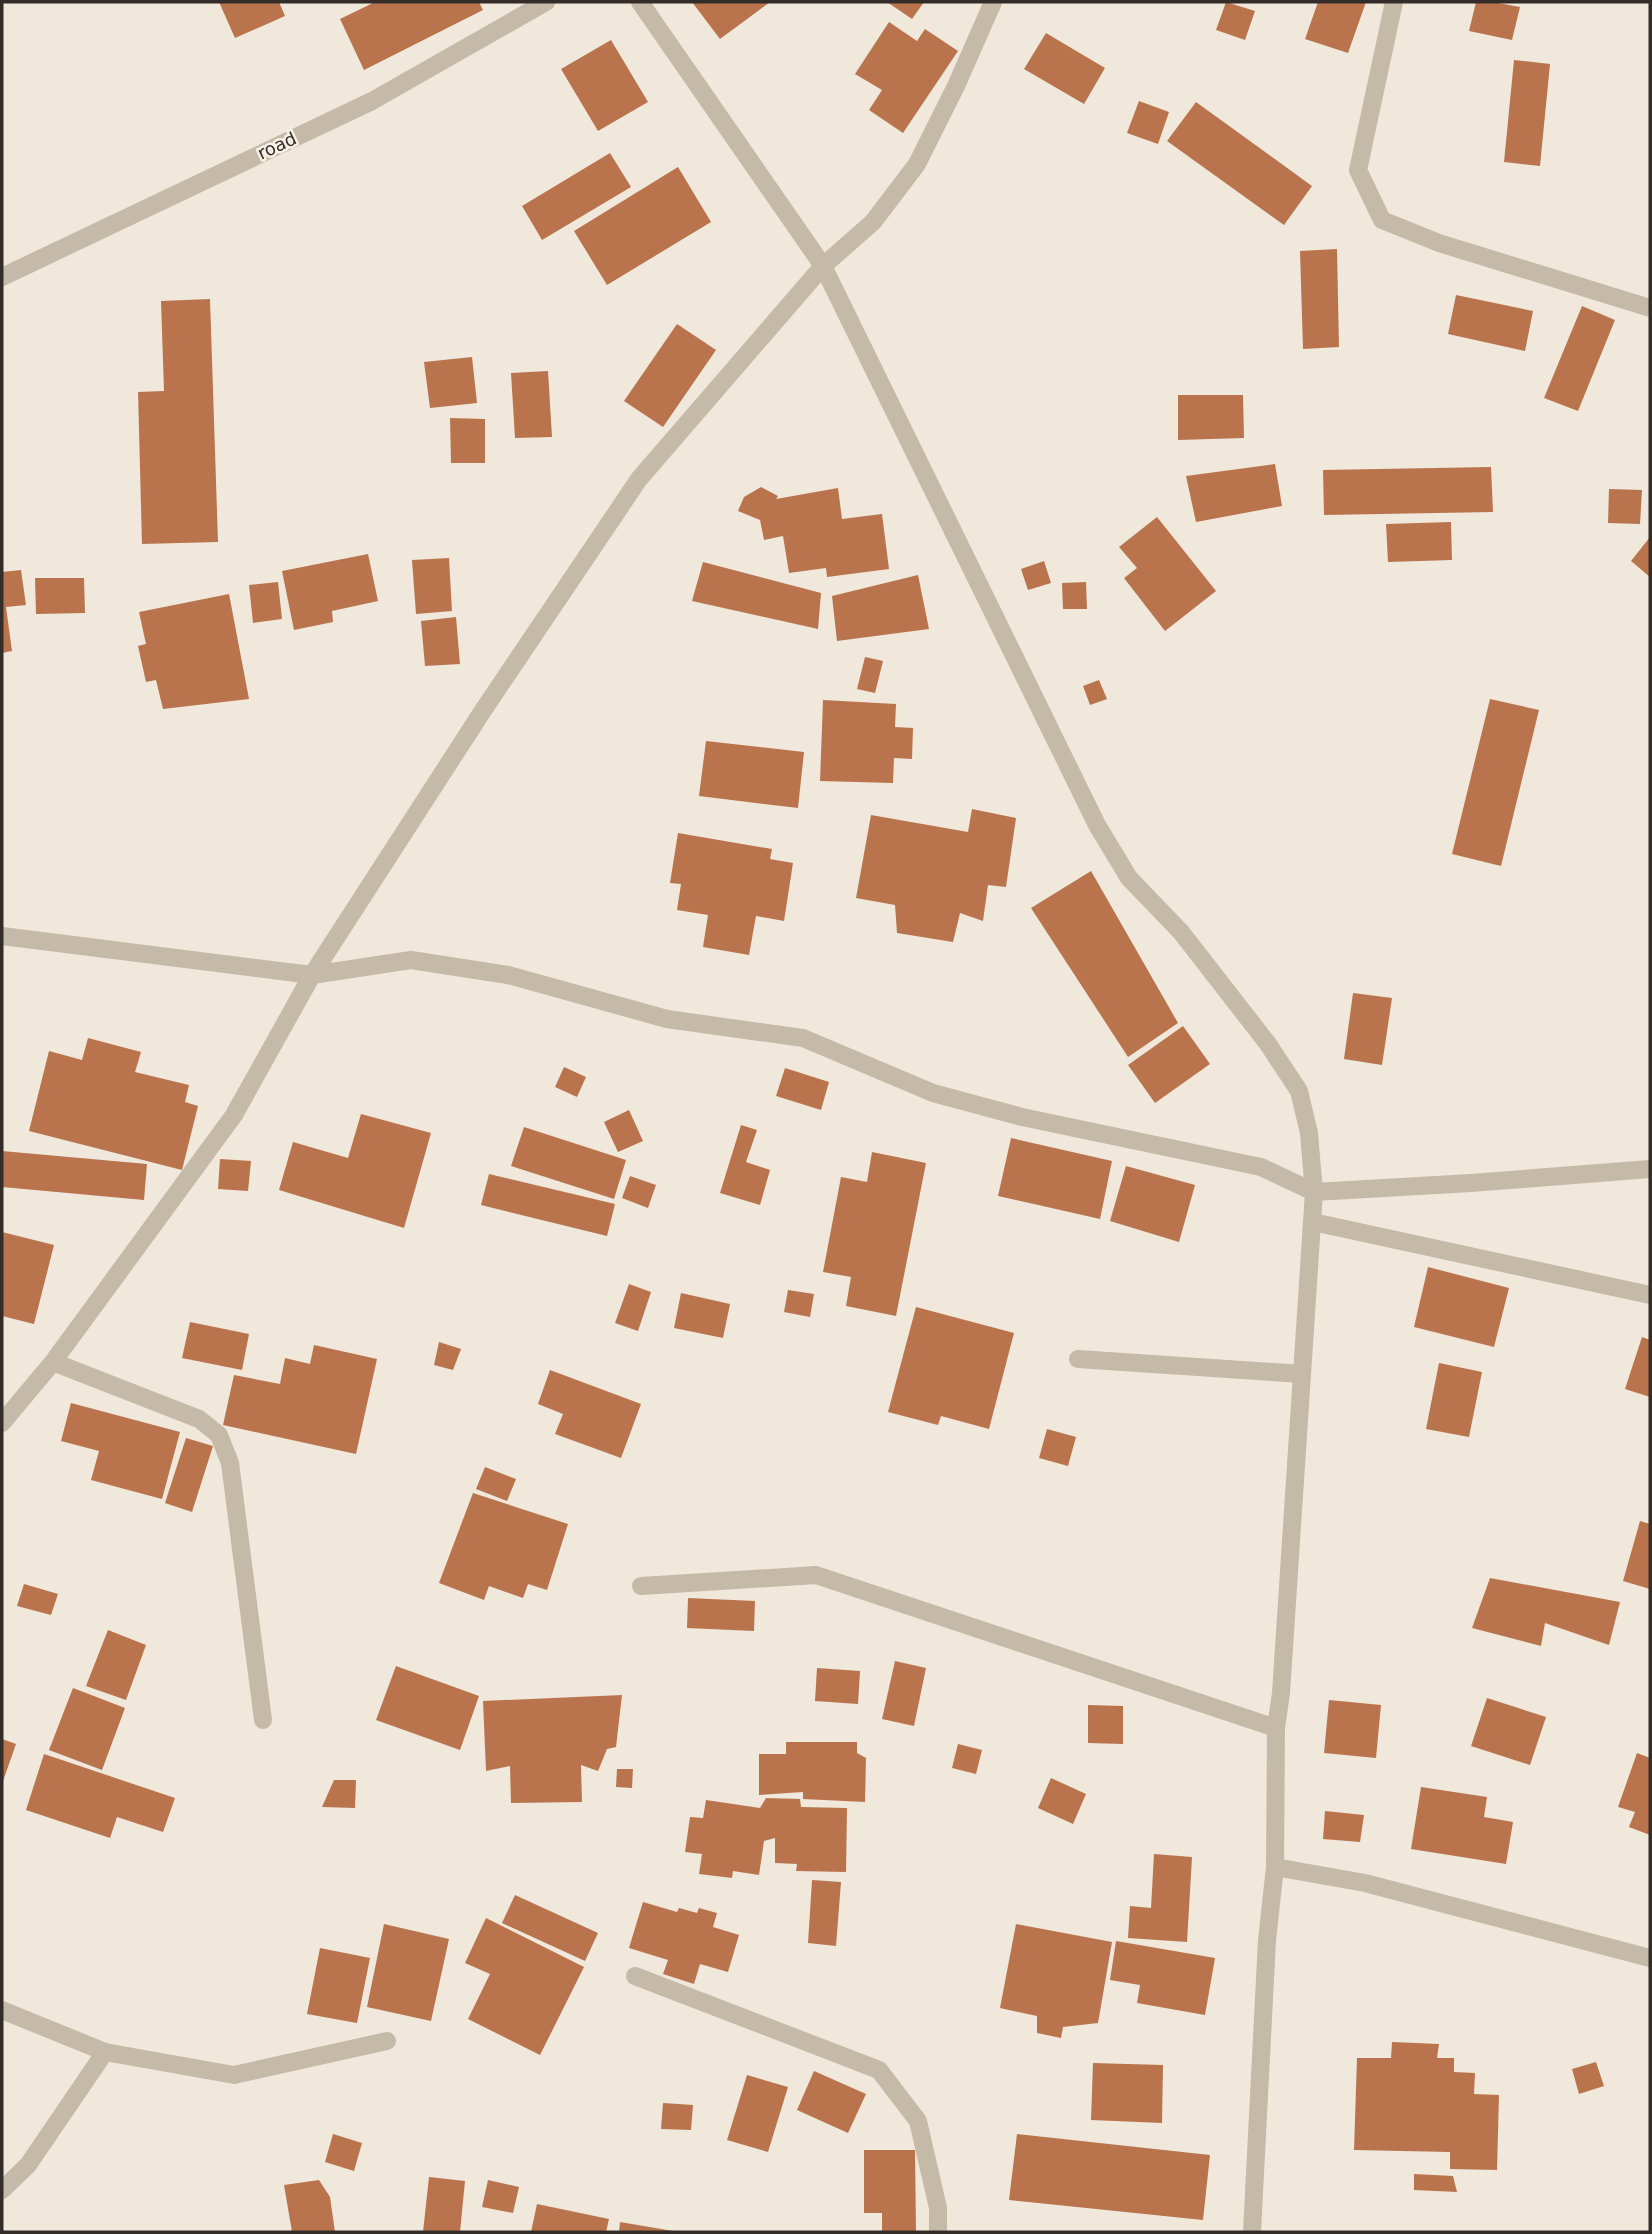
<svg xmlns="http://www.w3.org/2000/svg" width="1652" height="2234" viewBox="0 0 1652 2234" font-family="'DejaVu Sans',sans-serif">
	<rect width="100%" height="100%" fill="#efe8db"/>
	<path fill="#b9744e" d="M219 2H279L285 16 235 38Z
		M375 2H479L483 10 364 70 340 19Z
		M692 2H770L720 39Z
		M887 2H924L912 19Z
		M1226 2 1255 11 1245 40 1216 30Z
		M1318 2H1366L1348 53 1305 39Z
		M1476 2H1493L1520 7 1512 40 1469 31Z
		M889 22 917 41 925 29 958 51 903 133 869 110 882 90 855 74Z
		M1046 33 1105 68 1084 104 1024 69Z
		M611 40 648 102 598 131 561 69Z
		M1514 60 1550 64 1540 166 1504 162Z
		M1139 101 1169 112 1158 144 1127 133Z
		M1196 102 1312 186 1284 225 1167 141Z
		M610 153 631 187 542 240 522 206Z
		M678 167 711 222 607 285 574 231Z
		M1337 249 1339 347 1303 349 1300 251Z
		M1456 295 1533 311 1525 351 1448 334Z
		M210 299 218 542 142 544 138 392 164 391 161 301Z
		M1582 306 1615 320 1578 411 1544 398Z
		M677 324 716 350 663 427 624 401Z
		M472 357 477 403 430 408 424 362Z
		M548 371 552 437 515 438 511 373Z
		M1178 395H1243L1244 438 1178 440Z
		M450 418 485 419V463H451Z
		M1275 464 1282 506 1196 522 1186 476Z
		M1491 467 1493 512 1324 515 1323 470Z
		M761 487 778 496 776 499 838 488 842 519 882 514 889 569 827 577 826 568 789 573 783 536 764 540 760 520 738 511 744 497Z
		M1609 489 1642 490 1640 524 1608 523Z
		M1157 517 1216 591 1165 631 1124 578 1137 568 1119 547Z
		M1451 522 1452 560 1388 562 1386 524Z
		M1650 537V577L1631 561Z
		M368 554 378 601 332 611 333 622 294 630 282 571Z
		M449 558 452 611 416 614 412 560Z
		M1044 561 1051 583 1028 590 1021 569Z
		M703 562 821 593 818 629 692 601Z
		M21 570 26 605 6 607 12 651 2 653V572Z
		M918 575 929 629 837 641 832 596Z
		M35 578H84L85 613 36 614Z
		M278 582 282 619 253 623 249 585Z
		M1086 582 1087 609H1063L1062 583Z
		M229 594 249 699 163 709 156 680 146 682 138 646 146 644 139 612Z
		M456 617 460 664 425 666 421 621Z
		M865 657 883 661 875 693 857 689Z
		M1099 680 1107 699 1090 705 1083 686Z
		M1490 699 1539 710 1501 866 1452 854Z
		M823 700 896 704 895 727 913 728 912 759 894 758 893 783 820 781Z
		M706 741 804 752 798 808 699 796Z
		M972 809 1016 818 1006 887 988 885 983 921 960 913 953 942 897 933 895 905 856 898 871 815 968 832Z
		M678 833 772 849 770 859 793 863 784 921 756 916 749 955 703 947 708 915 677 910 681 884 670 883Z
		M1091 871 1178 1023 1128 1057 1031 908Z
		M1353 993 1392 998 1382 1065 1344 1059Z
		M1183 1026 1210 1064 1155 1103 1128 1065Z
		M88 1038 141 1052 135 1072 189 1085 185 1102 198 1106 182 1170 29 1131 49 1051 82 1060Z
		M564 1067 586 1077 577 1097 555 1087Z
		M785 1068 829 1082 821 1110 776 1096Z
		M629 1110 643 1141 618 1152 604 1122Z
		M361 1114 431 1133 404 1228 279 1190 293 1142 348 1158Z
		M741 1125 757 1130 746 1162 770 1170 760 1205 720 1193Z
		M524 1127 626 1160 614 1199 511 1166Z
		M1011 1138 1112 1161 1100 1219 998 1196Z
		M2 1151 147 1164 144 1200 2 1187Z
		M872 1152 926 1163 896 1316 846 1306 851 1277 823 1272 841 1177 867 1182Z
		M220 1159 251 1161 248 1191 218 1189Z
		M1126 1166 1195 1185 1179 1242 1110 1221Z
		M489 1174 615 1204 607 1236 481 1205Z
		M630 1176 656 1185 648 1208 622 1198Z
		M2 1232 54 1245 34 1324 2 1316Z
		M1428 1267 1509 1288 1494 1347 1414 1327Z
		M629 1284 651 1292 638 1331 615 1323Z
		M788 1290 814 1294 810 1317 784 1312Z
		M681 1293 730 1304 723 1338 674 1328Z
		M916 1307 1014 1333 989 1429 941 1416 938 1425 888 1412Z
		M190 1322 249 1334 242 1370 182 1358Z
		M1642 1337 1650 1340V1397L1625 1389Z
		M439 1342 461 1349 453 1370 434 1365Z
		M314 1345 377 1359 356 1454 223 1425 234 1375 280 1384 285 1358 310 1364Z
		M1439 1363 1482 1372 1469 1437 1426 1429Z
		M550 1370 641 1404 621 1458 555 1434 563 1414 538 1404Z
		M71 1403 180 1432 162 1499 91 1480 99 1451 61 1441Z
		M1047 1429 1076 1437 1068 1466 1039 1458Z
		M186 1438 213 1446 192 1512 165 1503Z
		M485 1467 516 1479 507 1501 476 1489Z
		M473 1493 568 1524 547 1590 528 1584 523 1598 489 1586 484 1600 439 1583Z
		M1640 1521 1650 1524V1589L1623 1581Z
		M1490 1578 1620 1602 1609 1645 1545 1623 1541 1646 1472 1628Z
		M24 1584 58 1594 51 1615 17 1606Z
		M688 1598 755 1601 754 1631 687 1628Z
		M108 1630 146 1645 126 1700 86 1686Z
		M895 1661 926 1668 914 1726 882 1719Z
		M396 1666 479 1696 460 1750 376 1720Z
		M817 1668 860 1671 858 1704 815 1701Z
		M73 1688 125 1708 102 1770 49 1750Z
		M622 1695 616 1747 607 1749 598 1771 581 1765 582 1802 511 1803 510 1766 486 1771 483 1701Z
		M1487 1698 1546 1717 1530 1765 1471 1746Z
		M1329 1700 1381 1705 1376 1758 1324 1753Z
		M1088 1705 1123 1706V1744L1088 1743Z
		M2 1739 16 1744 2 1784Z
		M786 1742H857V1753L866 1758 865 1802 803 1799V1792L759 1795V1754H786Z
		M958 1744 982 1750 976 1774 952 1768Z
		M1637 1753 1650 1758V1835L1629 1827 1635 1812 1618 1807Z
		M44 1754 175 1798 163 1832 117 1817 110 1838 26 1810Z
		M617 1769H633L632 1788 616 1787Z
		M1051 1778 1086 1794 1073 1824 1038 1808Z
		M334 1780H356L355 1808 322 1807Z
		M1421 1787 1487 1797 1484 1817 1513 1822 1506 1864 1411 1849Z
		M766 1798 800 1799 801 1807 847 1808 846 1872 796 1871 797 1864 775 1863V1838L764 1841 759 1875 733 1871 732 1878 699 1874 702 1854 685 1852 690 1817 703 1818 706 1800 760 1808Z
		M1325 1811 1364 1815 1360 1842 1323 1839Z
		M1154 1854 1192 1857 1187 1942 1128 1938 1130 1906 1151 1908Z
		M812 1880 841 1882 836 1946 808 1943Z
		M515 1895 598 1933 585 1961 502 1923Z
		M643 1902 677 1912 679 1908 697 1913 699 1908 717 1913 713 1927 739 1935 728 1972 700 1964 694 1984 663 1974 668 1960 629 1948Z
		M486 1918 584 1967 540 2055 468 2019 490 1974 465 1963Z
		M384 1924 449 1939 431 2021 367 2007Z
		M1016 1924 1112 1942 1098 2023 1063 2027 1061 2038 1037 2033V2016L1000 2008Z
		M1116 1941 1215 1958 1205 2015 1137 2003 1140 1985 1110 1980Z
		M320 1948 370 1958 357 2023 307 2014Z
		M1392 2042 1439 2044 1437 2058H1454V2072L1475 2073 1474 2094 1499 2095 1497 2170 1450 2169V2152L1354 2150 1357 2058H1391Z
		M1596 2062 1604 2086 1579 2094 1572 2069Z
		M1093 2063 1163 2065 1162 2123 1091 2120Z
		M814 2071 866 2094 848 2133 797 2110Z
		M747 2075 788 2087 768 2152 727 2140Z
		M663 2103 693 2105 691 2130 661 2129Z
		M333 2134 362 2143 354 2171 325 2162Z
		M1017 2134 1210 2155 1203 2220 1009 2200Z
		M864 2150H915L916 2232H882V2213H864Z
		M1414 2174 1453 2176 1457 2192 1414 2190Z
		M429 2177 465 2181 460 2232H423Z
		M319 2180 330 2197 335 2232H292L284 2185Z
		M488 2180 519 2187 513 2213 482 2207Z
		M537 2204 609 2219 606 2232H531Z
		M620 2222 673 2231V2232H619Z"/>
	<g fill="none" stroke-linecap="round" stroke-linejoin="round">
		<path stroke="#c5b9a8" stroke-width="18" d="M1078 1359 1302 1374
			M2 2190 28 2165 105 2052"/>
		<path stroke="#c5b9a8" stroke-width="18" d="M640 2 823 266 1097 825 1129 878 1181 932 1268 1044 1299 1091 1309 1133 1314 1192 1281 1693 1276 1728 1275 1867 1267 1940 1252 2232
			M1394 2 1358 170 1382 220 1439 243 1650 308
			M2 277 372 101 546 2
			M2 936 312 975 411 960 508 975 667 1019 803 1038 933 1093 1022 1117 1261 1167 1314 1192 1471 1183 1650 1169
			M1313 1222 1650 1295
			M53 1362 199 1419 219 1435 230 1463 263 1720
			M2 1423 53 1362 234 1115 312 975 482 712 639 479 823 266 873 222 917 164 956 86 993 2
			M641 1586 816 1575 1276 1728
			M1275 1867 1365 1883 1650 1958
			M635 1976 879 2070 918 2121 938 2208V2232
			M2 2010 105 2052 234 2075 387 2041"/>
	</g>
	<g text-anchor="middle" stroke-width="5" stroke-linejoin="round" paint-order="stroke">
		<g font-size="18" fill="#332c28" stroke="#f7f1e7">
			<text transform="translate(277 146) rotate(-25)" y="6">road</text>
		</g>
	</g>
	<rect width="1652" height="2234" fill="none" stroke="#332c28" stroke-width="7"/>
</svg>
